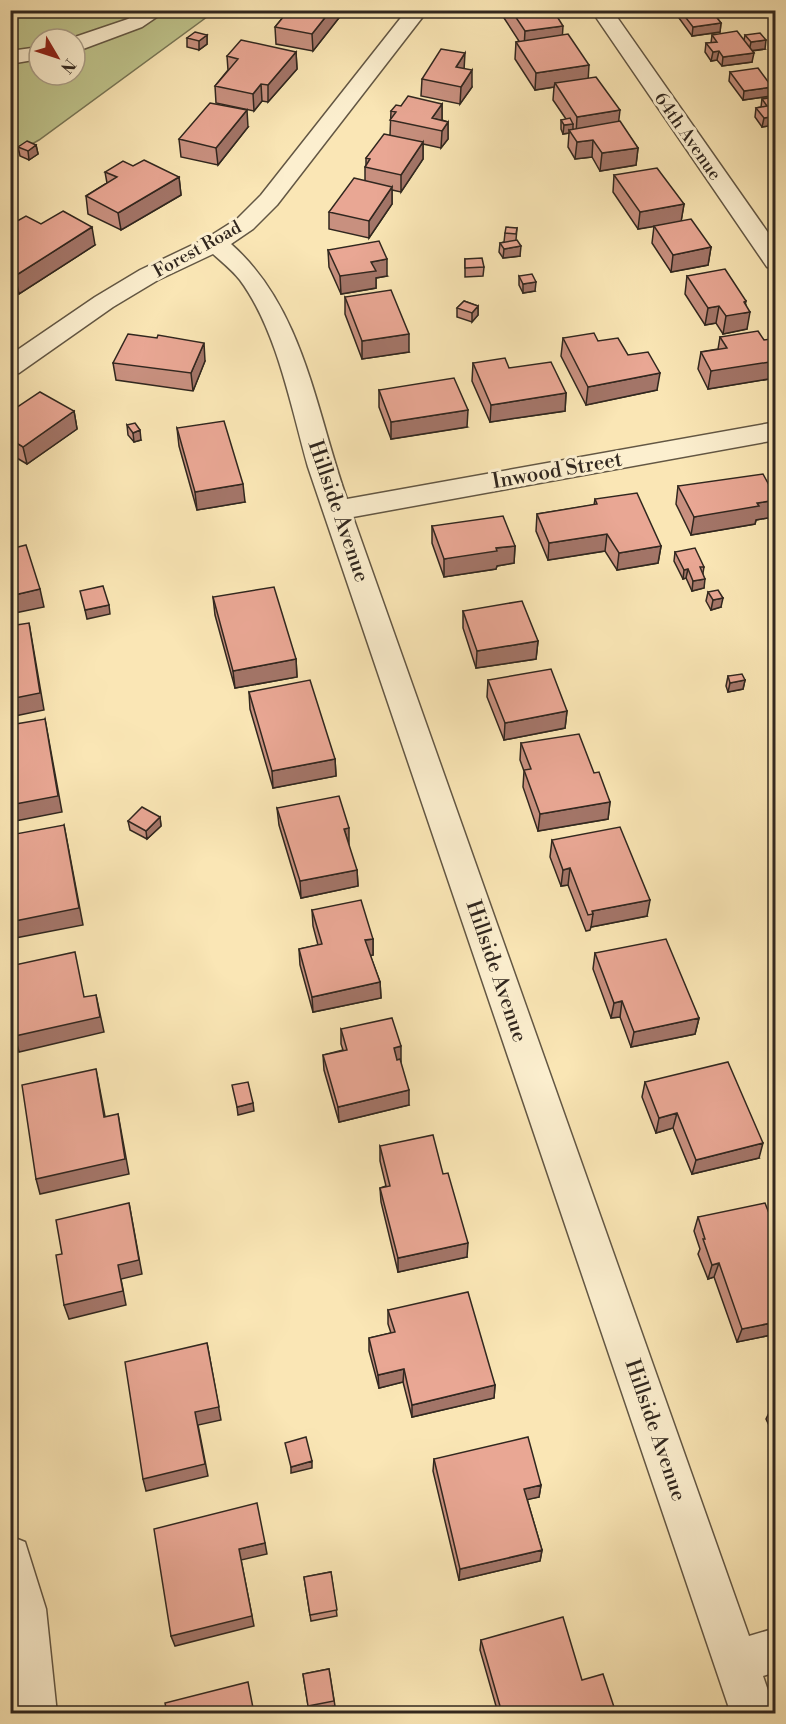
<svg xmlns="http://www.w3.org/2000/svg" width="786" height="1724" viewBox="0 0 786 1724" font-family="'Libre Bodoni',serif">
	<rect width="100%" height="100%" fill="#fae6b5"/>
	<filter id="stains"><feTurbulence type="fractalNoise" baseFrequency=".00333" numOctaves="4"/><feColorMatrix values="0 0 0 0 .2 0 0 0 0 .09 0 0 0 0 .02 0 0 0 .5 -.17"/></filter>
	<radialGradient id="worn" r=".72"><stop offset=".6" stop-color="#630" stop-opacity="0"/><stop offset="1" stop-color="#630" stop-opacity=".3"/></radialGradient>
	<path fill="#bfc48c" stroke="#787656" stroke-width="1.5" fill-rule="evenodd" d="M11 11H215L39 140 11 156ZM39 39H75V75H39Z"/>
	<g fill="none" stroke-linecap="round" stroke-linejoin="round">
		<defs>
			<path id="minor" d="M141 10H167L142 27 83 49 75 50V39H69L128 19Z
				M407 10H428L277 205 253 229 231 244C304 308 316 412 347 499L776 422V440L353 517 749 1636 776 1628V1672L763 1676 776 1714H731L308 467C291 407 277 330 240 280 232 270 222 262 213 254L158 280 113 307 19 373 10 375V355L95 297 140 270 207 238 237 219 261 195Z
				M591 10H612L776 244V269L767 267Z
				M39 47V59L10 64V51Z
				M10 1536 25 1542 46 1609 57 1714H12Z"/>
		</defs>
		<use href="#minor" stroke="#635744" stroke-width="3"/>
		<use href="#minor" fill="#fcefcf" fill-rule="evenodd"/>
	</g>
	<path fill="#c8907f" stroke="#31271f" stroke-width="1.5" d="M289 10H342V14L313 51 276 44 275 27Z
		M504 10H553L562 35 588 78 638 148 636 165 600 171 592 157 575 159 568 147 569 133 563 134 561 129V120L566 119 553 100 554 87 535 90 515 59 516 42 519 41 504 18Z
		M680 10H711L721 23 720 32 692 36 679 18Z
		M776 12V26L772 21 773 13Z
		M207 35V44L199 50 187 47V38Z
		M712 35 744 40 745 35 765 49 752 51V62L722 66 717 60 711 61 705 52 706 43H711Z
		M296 52 297 69 268 102 262 101 254 111 216 103 215 86 228 70 227 56Z
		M464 68 472 87 460 104 421 96 422 79Z
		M730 72 771 96 743 100 729 81Z
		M776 97V132H773L768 126 762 127 755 117 756 108 761 107 762 99Z
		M442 104V120L448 122V139L441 148 423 144V159L401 192 392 190V204L369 238 329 229V212L365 181V167L366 165V158L390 135 391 111 401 106Z
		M248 127 218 165 181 157 179 139Z
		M36 145 38 154 29 160 20 156 18 147Z
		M133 166 179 177 181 195 121 230 88 214 86 196 107 183 105 172Z
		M614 175 684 204 681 221 711 247 708 265 671 272 652 243 654 226 638 229 613 192Z
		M41 224 95 245 19 294 10 289V225Z
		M517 228 516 240 520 256 503 258 499 252 500 243 504 242 505 233Z
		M328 250 387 276 376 278V288L341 294 329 267Z
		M465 259 484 267 483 276 465 277Z
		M519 276 535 291 523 293 519 285Z
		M687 276 746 305 747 329 723 334 716 323 705 325 685 294Z
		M345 297 409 352 362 359 345 314Z
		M464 301 478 306V315L472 322 457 317V308Z
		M720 337 764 340 776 347 775 378 708 389 698 369 701 352 718 349Z
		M563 338 598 341 628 355 657 390 586 405 561 356Z
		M205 361 193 391 116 380 113 363Z
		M473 363 509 368 566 393 565 411 490 422 472 381Z
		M379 390 467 427 391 439 379 407Z
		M74 411 77 429 27 464 10 454V412Z
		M127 425 141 440 134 442 128 435Z
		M177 428 245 502 197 510 179 446Z
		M678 486 773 517 756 520 755 524 691 535 676 504Z
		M595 499 661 546 658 563 617 570 605 551 548 560 536 531 537 514 594 505Z
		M432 526 515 546 514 563 497 566 496 569 444 577 432 543Z
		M675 552 704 567 703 573 704 588 692 591 686 578 683 579 674 561Z
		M708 592 721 607 711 610 706 601Z
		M213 597 296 659 297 677 235 688 215 615Z
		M463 611 538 641 536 659 476 668 463 628Z
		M728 676 745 680 743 689 728 692 726 686Z
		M488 680 567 711 565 728 504 740 487 697Z
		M249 692 335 759 336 776 273 788 250 709Z
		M521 743 594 773 610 802 608 819 538 831 523 787 524 771 520 760Z
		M277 808 357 870 358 886 301 898 279 825Z
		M160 817 161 826 147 839 130 830 128 821Z
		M552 840 647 916 591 927 590 930 586 931 568 885 561 886 550 857Z
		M312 910 373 939V955H370L380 982 381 998 313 1012 300 965 299 949 318 945 313 926Z
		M595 953 699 1018 695 1034 631 1047 620 1017 611 1018 593 969Z
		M341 1029 409 1105 339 1122 324 1070 323 1055 343 1050 341 1044Z
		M645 1082 759 1158 692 1174 673 1128 656 1133 642 1097Z
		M380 1146 467 1257 398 1272 381 1202 380 1188 386 1186 380 1161Z
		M698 1217 776 1231V1334L737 1342 714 1277 708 1279 698 1254 700 1249 694 1231Z
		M388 1310 495 1385 494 1398 412 1417 403 1382 379 1388 369 1351V1338L391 1333 388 1324Z
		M776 1406V1440L766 1419 772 1407Z
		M434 1459 541 1485 539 1497 527 1499 542 1550 540 1561 459 1580 433 1471Z
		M331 1572 337 1616 311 1621 304 1577Z
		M481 1640 582 1680 616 1713H498L480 1650Z
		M329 1669 335 1706 309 1711 303 1674Z"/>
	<path fill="#a37568" stroke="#31271f" stroke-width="1.5" d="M331 10H342V14L313 51 312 34Z
		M721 23 720 32 692 36 693 27Z
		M563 26 562 42 524 48 525 31Z
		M207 35V44L199 50V41Z
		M766 40 765 49 749 51 751 42Z
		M719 51 717 60 711 61 713 52Z
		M296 52 297 69 268 102V85Z
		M465 53 464 70 456 67Z
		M754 53 752 62 722 66 723 57Z
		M589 65 588 82 555 83 554 87 535 90 536 73Z
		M472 70V87L460 104 461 87Z
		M261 84 262 101 254 111 253 94Z
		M772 87 771 96 743 100 744 91Z
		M442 104V121L432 118Z
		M247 110 248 127 218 165 216 148Z
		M620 110 618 127 576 134 577 117Z
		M770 117 768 126 762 127 764 118Z
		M448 122V139L441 148 442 131Z
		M775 123 776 132H773Z
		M573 124V133L569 130V133L563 134 564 125Z
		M593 140 592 157 575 159 577 142Z
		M423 142V159L401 192V175Z
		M36 145 38 154 29 160 28 151Z
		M638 148 636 165 600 171 602 153Z
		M179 177 181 195 121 230 118 213Z
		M392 187V204L369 238V221Z
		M684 204 681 222 638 229 640 212Z
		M92 227 95 245 19 294 15 276Z
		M521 246 520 256 503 258 504 249Z
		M711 247 708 265 671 272 673 255Z
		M387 259V276L376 278V288L341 294 340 276 371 262Z
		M536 282 535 291 523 293V284Z
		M746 301 744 313 750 312 747 329 723 334 726 316 744 302Z
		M478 306V315L472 322V313Z
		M719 306 716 323 705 325 708 308Z
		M409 334V352L362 359V341Z
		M204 343 205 361 193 391 191 373Z
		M772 350H776L775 378 708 389 711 371Z
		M660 373 657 390 586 405 588 387Z
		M566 393 565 411 490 422 491 405Z
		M468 410 467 427 391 439V422Z
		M74 411 77 429 27 464 23 447Z
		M140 430 141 440 134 442 133 433Z
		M243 484 245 502 197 510 195 492Z
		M776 500 773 517 756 520 755 524 691 535 694 517 757 503Z
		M607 534 605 551 548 560 549 543Z
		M515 546 514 563 497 566 496 569 444 577V559L496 548Z
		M661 546 658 563 617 570 619 553Z
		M688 569 686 578 683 579 684 570Z
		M705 579 704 588 692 591 693 581Z
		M40 589 44 607 10 614V596Z
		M723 598 721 607 711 610 713 600Z
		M109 605 110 614 87 619 85 610Z
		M29 623 44 710 10 717V699Z
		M538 641 536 659 476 668 477 651Z
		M296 659 297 677 235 688 233 671Z
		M745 680 743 689 728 692 730 683Z
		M567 711 565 728 504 740 505 723Z
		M45 719 62 812 10 822V805Z
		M335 759 336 776 273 788 272 771Z
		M610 802 608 819 538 831 540 814Z
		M160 817 161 826 147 839 146 831Z
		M64 825 83 925 10 939V922Z
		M349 828V845L344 829Z
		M570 868 568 885 561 886 563 870Z
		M357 870 358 886 301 898 300 881Z
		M650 900 647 916 591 927 593 914 592 911Z
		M373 939V955L365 956V940Z
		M380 982 381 998 313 1012 312 997Z
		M96 995 104 1032 19 1052 15 1036Z
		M622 1001 620 1017 611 1018 614 1003Z
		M699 1018 695 1034 631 1047 634 1032Z
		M401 1046V1062L394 1063V1048Z
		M96 1069 99 1085 108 1132 104 1117Z
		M409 1090V1105L339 1122 338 1107Z
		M253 1103 254 1111 238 1115 237 1107Z
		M677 1113 673 1128 656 1133 659 1118Z
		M118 1114 129 1174 40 1194 36 1179Z
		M763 1143 759 1158 692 1174 696 1160Z
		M129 1203 142 1274 121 1279 126 1305 69 1319 64 1305 118 1265Z
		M468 1243 467 1257 398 1272V1258Z
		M719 1263 714 1277 708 1279 712 1265Z
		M776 1322V1334L737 1342 742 1329Z
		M207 1343 221 1420 198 1425 208 1476 146 1491 143 1479 195 1412Z
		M404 1369 403 1382 379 1388 378 1375Z
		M495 1385 494 1398 412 1417V1405Z
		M312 1461V1468L291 1473V1467Z
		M541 1485 539 1497 522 1501 524 1489Z
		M265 1543 267 1554 241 1560 254 1626 175 1646 171 1636 239 1549Z
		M542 1550 540 1561 459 1580 460 1569Z"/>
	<path fill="#e9a794" stroke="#31271f" stroke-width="1.5" d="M289 10H331L312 34 275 27Z
		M511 10H553L563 26 525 31Z
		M680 10H711L721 23 693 27Z
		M737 31 754 53 723 57 719 51 713 52 706 43 717 42 712 35Z
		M195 32 207 35 199 41 187 38Z
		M760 33 766 40 751 42 745 35Z
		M568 34 589 65 536 73 516 42Z
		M241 40 296 52 268 85 261 84 253 94 215 86 238 59 227 56Z
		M441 49 465 53 456 67 472 70 461 87 422 79Z
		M758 68 772 87 744 91 730 72Z
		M596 77 620 110 577 117 555 83Z
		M408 96 442 104 432 118 448 122 442 131 390 120 396 112 391 111 396 105 401 106Z
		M776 97V123H775L770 117 764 118 756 108 767 106 762 99Z
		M210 103 247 110 216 148 179 139Z
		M570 118 573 124 564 125 561 120Z
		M620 121 638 148 602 153 593 140 577 142 569 130Z
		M384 134 423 142 401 175 365 167 370 159 366 158Z
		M27 141 36 145 28 151 18 147Z
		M144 160 179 177 118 213 86 196 117 177 105 172 123 161 133 166Z
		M657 168 684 204 640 212 614 175Z
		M354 178 392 187 369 221 329 212Z
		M63 211 92 227 15 276 10 274V225L26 216 41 224Z
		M691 219 711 247 673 255 654 226Z
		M506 227 517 228 516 234 505 233Z
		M517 240 521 246 504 249 500 243Z
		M379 241 387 259 371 262 376 271 340 276 328 250Z
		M482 258 484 267 465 268V259Z
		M725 269 746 301 744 302 750 312 726 316 719 306 708 308 687 276Z
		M532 274 536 282 523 284 519 276Z
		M391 290 409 334 362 341 345 297Z
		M464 301 478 306 472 313 457 308Z
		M758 331 764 340 771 339 776 347V350H772L776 356V361L711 371 701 352 727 348 720 337Z
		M594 333 598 341 618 338 628 355 648 352 660 373 588 387 563 338Z
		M128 334 157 338 158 335 204 343 191 373 113 363Z
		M505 358 509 368 551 362 566 393 491 405 473 363Z
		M454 378 468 410 391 422 379 390Z
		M40 392 74 411 23 447 10 439V412Z
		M224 421 243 484 195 492 177 428Z
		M135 423 140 430 133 433 127 425Z
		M763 474 776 498V500L757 503 759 506 694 517 678 486Z
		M637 493 661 546 619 553 607 534 549 543 537 514 597 504 595 499Z
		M503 516 515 546 496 548 497 551 444 559 432 526Z
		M26 545 40 589 10 596V549Z
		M695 548 704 567H700L705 579 693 581 688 569 684 570 675 552Z
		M103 586 109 605 85 610 80 591Z
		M274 587 296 659 233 671 213 597Z
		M718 590 723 598 713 600 708 592Z
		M522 601 538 641 477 651 463 611Z
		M29 623 40 693 10 699V626Z
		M551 669 567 711 505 723 488 680Z
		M742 674 745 680 730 683 728 676Z
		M310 680 335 759 272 771 249 692Z
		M45 719 58 796 10 805V725Z
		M579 734 594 773 599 772 610 802 540 814 524 770 531 769 521 743Z
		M339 796 349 828 344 829 357 870 300 881 277 808Z
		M142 807 160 817 146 831 128 821Z
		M64 825 79 908 10 922V835Z
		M620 827 650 900 592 911 593 914 588 915 570 868 563 870 552 840Z
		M361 900 373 939 365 940 380 982 312 997 299 949 322 944 312 910Z
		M666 939 699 1018 634 1032 622 1001 614 1003 595 953Z
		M75 952 84 997 96 995 100 1017 15 1036 10 1012V994L15 993 10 966Z
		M392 1018 401 1046 394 1048 397 1060 400 1059 409 1090 338 1107 323 1055 347 1050 341 1029Z
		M728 1062 763 1143 696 1160 677 1113 659 1118 645 1082Z
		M96 1069 104 1117 118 1114 125 1159 36 1179 22 1085Z
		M248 1082 253 1103 237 1107 232 1085Z
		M433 1135 443 1174 448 1173 468 1243 398 1258 380 1188 390 1186 380 1146Z
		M129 1203 139 1260 118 1265 123 1291 64 1305 56 1255 62 1254 56 1220Z
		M765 1203 776 1231V1322L742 1329 719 1263 712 1265 703 1239H705L698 1217Z
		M468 1292 495 1385 412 1405 404 1369 378 1375 369 1338 395 1332 388 1310Z
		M207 1343 219 1407 195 1412 205 1464 143 1479 125 1362Z
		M776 1406V1415L772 1407Z
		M306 1437 312 1461 291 1467 285 1443Z
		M528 1437 541 1485 524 1489 542 1550 460 1569 434 1459Z
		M257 1503 265 1543 239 1549 252 1616 171 1636 154 1529Z
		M331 1572 337 1610 310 1615 304 1577Z
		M563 1617 582 1680 603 1674 616 1713H502L481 1640Z
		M329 1669 334 1701 308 1706 303 1674Z
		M248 1682 254 1713H167L165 1703Z"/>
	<g text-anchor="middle" stroke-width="6" stroke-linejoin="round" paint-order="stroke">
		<g font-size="18" fill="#31271f" stroke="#fcefcf">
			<text transform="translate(688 136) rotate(55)" y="6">64th Avenue</text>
			<text transform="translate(197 249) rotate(-29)" y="6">Forest Road</text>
		</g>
		<g font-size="21" fill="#31271f" stroke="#fcefcf">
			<text transform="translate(557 470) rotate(-10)" y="7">Inwood Street</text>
			<text transform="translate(339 511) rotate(71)" y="7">Hillside Avenue</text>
			<text transform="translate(497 971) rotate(71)" y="7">Hillside Avenue</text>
			<text transform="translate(656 1430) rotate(71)" y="7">Hillside Avenue</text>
		</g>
	</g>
	<rect width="786" height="1724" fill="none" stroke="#fae6b5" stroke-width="36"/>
	<rect x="12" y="12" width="762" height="1700" fill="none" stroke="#31271f" stroke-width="3"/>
	<rect x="18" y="18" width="750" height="1688" fill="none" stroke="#31271f" stroke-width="1.5"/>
	<g transform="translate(57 57) rotate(129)"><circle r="28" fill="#fcefcf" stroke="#ab9f89" stroke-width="1.5"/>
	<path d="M0-4.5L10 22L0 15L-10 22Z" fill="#8f2418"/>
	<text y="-9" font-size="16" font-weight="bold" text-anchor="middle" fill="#31271f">N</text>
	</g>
	<rect width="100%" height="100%" filter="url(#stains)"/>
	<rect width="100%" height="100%" fill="url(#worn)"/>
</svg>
